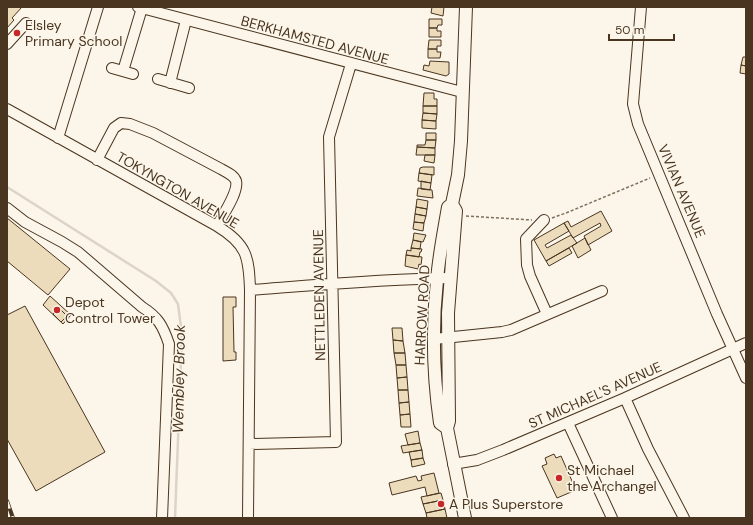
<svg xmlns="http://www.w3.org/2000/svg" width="753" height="525" viewBox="0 0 753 525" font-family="'DM Sans',sans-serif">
	<rect width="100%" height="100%" fill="#fbf6e9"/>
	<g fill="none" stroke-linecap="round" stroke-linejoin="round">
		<path stroke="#dcd4c6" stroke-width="2.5" d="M7 187 156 281 171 293 178 304 182 335 175 518"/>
	</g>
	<path fill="#ecdcbc" stroke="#4a3520" d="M7 7H22L12 18 14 20 7 28Z
		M432 7H444L443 16 431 13Z
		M429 19H442V25H438L437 28H429Z
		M429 28H437V31H441V37H429Z
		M429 40H441V46H437V49H428Z
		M428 49H437V52H441L440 58H428Z
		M743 57H746V66L741 65Z
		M430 61 449 62V74L446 76 423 70 424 65 429 66Z
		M741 65 746 66V74L740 73Z
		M424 93H434V99H437V106H423Z
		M423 106H437V114L423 113Z
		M423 113 437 114 436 121 422 120Z
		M422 120 436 121V129L422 128Z
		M426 133H436V140H426Z
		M426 140H436L435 148 417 147V145H425Z
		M417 147 435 148V155H416Z
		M425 155H435L434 163 424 161Z
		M423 167H434V175L419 173 420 168Z
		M419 173 432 175 431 183 418 181Z
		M421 181 431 183 430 190 421 189Z
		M418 188 432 190 433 198 417 196Z
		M417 199 428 201 427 209 416 207Z
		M416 207 427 209 426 216 415 214Z
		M601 211 612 231 588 245 584 236 601 226 600 223 573 238 564 223 568 221 571 227Z
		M415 214 426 216 424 223 414 222Z
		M7 218 70 269 48 295 7 261Z
		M414 222 424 223 423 231 413 229Z
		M564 223 569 231 545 245 547 248 571 235 577 243 546 261 534 240Z
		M414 233 426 235 423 242 413 240Z
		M585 238 591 250 578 258 572 246Z
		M413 240 421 242 420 249 411 248Z
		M411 248 422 249 421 252H420L419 257 406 255 407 250 411 251Z
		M569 248 572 253 549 266 546 261Z
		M406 255 422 257 421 265 419 264 418 269 405 266Z
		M50 296 71 315 63 324 43 305Z
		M223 297H236V307H233L234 352H236V360L223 361Z
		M25 306 105 452 36 491 7 439V315Z
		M59 308 67 316 61 322 53 314Z
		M392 328H402L403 341 393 340Z
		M393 340 403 341 405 353H394Z
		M394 353H405L406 365H396Z
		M396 365H406L407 377 397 378Z
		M407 377 408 390H398L397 378Z
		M398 390H408L409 402 399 403Z
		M409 402 410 414 400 415 399 403Z
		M410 414 411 427H401L400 415Z
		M418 431 420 443 408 445 405 434Z
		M420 443 422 450 403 453 401 446Z
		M422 450 423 458 411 460 409 452Z
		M554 454 556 458 561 456 576 490 557 498 542 466 547 464 545 458Z
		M423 458 425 464 412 467 411 460Z
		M434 473 439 493 427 496 425 487 392 495 389 483 416 476 418 481 422 480 421 476Z
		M441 493 443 500 423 504 421 497Z
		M443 500 445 509 426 513 423 504Z
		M445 509 447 518H427L426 513Z"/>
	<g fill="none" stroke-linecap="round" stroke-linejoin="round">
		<defs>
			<path id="minor" d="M138 7 462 92
				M641 7 633 104 638 124 717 314 746 378
				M7 44 26 23
				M112 68 133 74
				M123 71 142 8
				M158 79 189 88
				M170 83 186 20
				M7 109 217 226C247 244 249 257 250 290L248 518
				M58 138 98 7
				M97 160 114 128 121 123 130 124 153 133 221 169C226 172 234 175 236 181 239 192 222 216 217 226
				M7 208 25 222 62 242 78 252 142 307C158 317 163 326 169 344L162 518
				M544 220 526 239 527 265 530 276 547 314
				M250 290C316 285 383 279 450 278
				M434 339 502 332 511 330 602 291
				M625 398 648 449 684 518
				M568 423 612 518
				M249 444 336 442 329 137 351 64
				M453 464 477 460 503 450 625 398 746 343"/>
			<path id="major" d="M447 428 440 423C433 375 432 327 437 280 439 255 444 231 448 207L452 204
				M465 518 447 428 449 421 448 313 456 211 452 204 458 175 461 141 466 7"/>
		</defs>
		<use href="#minor" stroke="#4a3520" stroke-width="12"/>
		<use href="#major" stroke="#4a3520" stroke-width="14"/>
		<path stroke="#7f6f5c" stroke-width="1.5" stroke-dasharray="3 2" stroke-linecap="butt" d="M466 216 532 220
			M552 218 566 213 650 178"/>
		<use href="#minor" stroke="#fbf6e9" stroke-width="10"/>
		<use href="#major" stroke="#fbf6e9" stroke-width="12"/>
		<defs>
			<path id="rail" d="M7 501 13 518"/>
		</defs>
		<use href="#rail" stroke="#4a3520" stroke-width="4"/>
		<use href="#rail" stroke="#fbf6e9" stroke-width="2.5" stroke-dasharray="8" stroke-linecap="butt"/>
	</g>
	<g fill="#c62828" stroke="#fbf6e9" stroke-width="1.5">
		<circle cx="17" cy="33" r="4"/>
		<circle cx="57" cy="310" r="4"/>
		<circle cx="559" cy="478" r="4"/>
		<circle cx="441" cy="504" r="4"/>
	</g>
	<g text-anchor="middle" stroke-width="3" stroke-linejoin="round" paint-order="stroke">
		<g font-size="14" fill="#4a3520" stroke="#fbf6e9" text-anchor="start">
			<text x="25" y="30">Elsley<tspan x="25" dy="16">Primary School</tspan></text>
			<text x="65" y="307">Depot<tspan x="65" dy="16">Control Tower</tspan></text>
			<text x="567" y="475">St Michael<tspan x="567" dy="16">the Archangel</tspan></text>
			<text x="449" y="509">A Plus Superstore</text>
		</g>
		<g font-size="14" fill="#4a3520" stroke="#fbf6e9">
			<text transform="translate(315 40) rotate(15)" y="5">BERKHAMSTED AVENUE</text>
			<text transform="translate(178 190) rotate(30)" y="5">TOKYNGTON AVENUE</text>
			<text transform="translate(682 191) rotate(67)" y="5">VIVIAN AVENUE</text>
			<text transform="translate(319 295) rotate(-91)" y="5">NETTLEDEN AVENUE</text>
			<text transform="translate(422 315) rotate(-87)" y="5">HARROW ROAD</text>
			<text transform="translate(595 395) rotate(-24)" y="5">ST MICHAEL'S AVENUE</text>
		</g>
		<g font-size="15" font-style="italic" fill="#4a3520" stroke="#fbf6e9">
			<text transform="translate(179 379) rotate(-89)" y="5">Wembley Brook</text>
		</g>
	</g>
	<rect width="753" height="525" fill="none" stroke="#4a3520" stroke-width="16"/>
	<path d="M609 34v6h65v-6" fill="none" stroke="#4a3520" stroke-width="2"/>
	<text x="615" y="34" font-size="12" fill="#4a3520" stroke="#fbf6e9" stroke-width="3" paint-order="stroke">50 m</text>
</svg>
